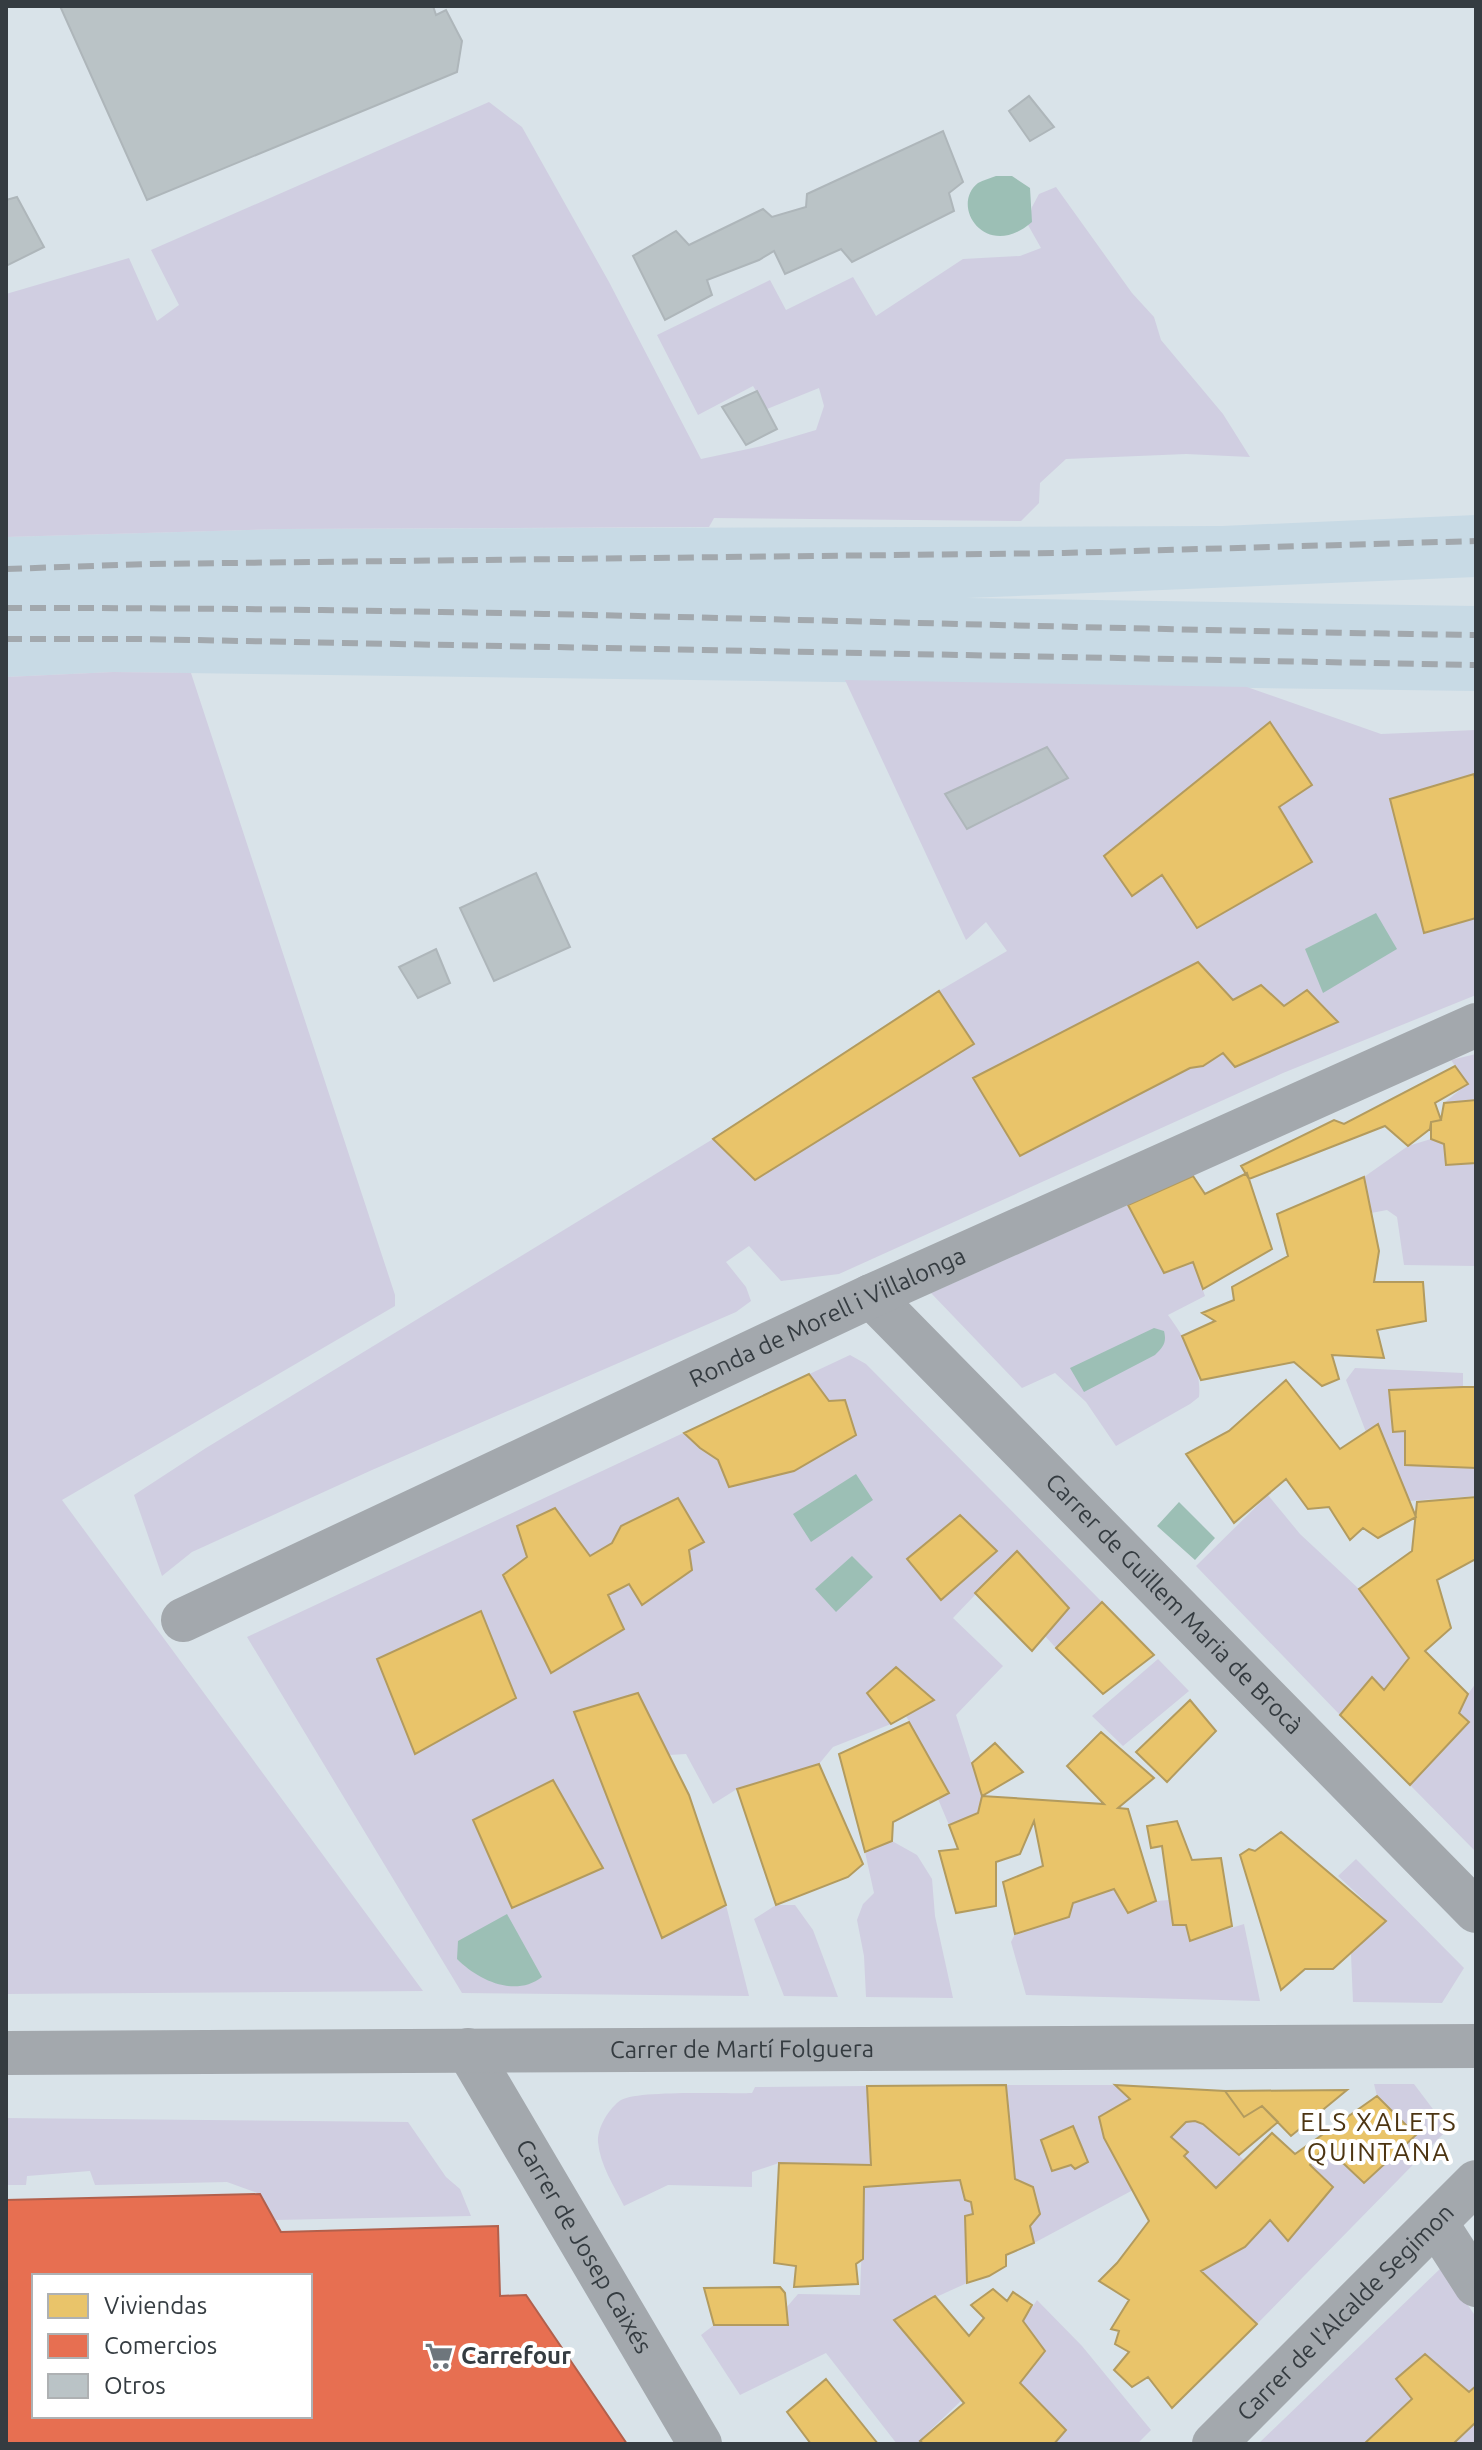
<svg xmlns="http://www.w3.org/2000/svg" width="1482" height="2450" viewBox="0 0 1482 2450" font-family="Ubuntu,sans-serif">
	<rect width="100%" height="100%" fill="#d9e3e9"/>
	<path fill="#c8dae5" d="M1476 515V577L967 598 1476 606V691L113 672 6 677V537L282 529 1222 526Z"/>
	<path fill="#d0cee1" d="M489 102 522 127 609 282 701 459 762 446 816 430 824 406 819 388 767 409 753 386 698 415 657 335 770 280 786 310 853 277 876 316 963 259 1020 256 1041 248 1028 225 1032 207 1039 194 1056 187 1132 293 1154 317 1161 340 1223 414 1250 457 1186 454 1066 459 1040 483 1039 503 1021 521 714 518 709 527 282 529 6 537V294L129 258 157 321 179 305 151 250Z
		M113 672 191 673 395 1295V1306L62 1500 423 1991 6 1994V677Z
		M845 680 1247 687 1381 734 1476 730V995L1283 1073 839 1274 781 1281 749 1246 726 1262 746 1287 751 1301 736 1312 372 1470 192 1552 162 1576 134 1495 206 1448 713 1139 939 991 1007 951 986 922 966 940Z
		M1476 1054V1100L1444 1103 1467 1084 1451 1060Z
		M1431 1139 1444 1144 1446 1165 1476 1163V1266L1404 1265 1397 1217 1387 1210 1371 1213 1364 1177 1408 1146Z
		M1128 1205 1193 1262 1205 1296 1168 1315C1185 1338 1202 1367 1199 1397L1190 1404 1116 1446 1086 1402 1055 1373 1022 1388 931 1293Z
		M850 1355 866 1364 1102 1602 1056 1648 1045 1636 1069 1608 1017 1551 953 1618 1003 1666 956 1715 982 1796 978 1813 949 1825 938 1799 949 1793 906 1716 934 1700 896 1667 867 1693 891 1724 833 1747 819 1764 737 1789 713 1804 686 1754 669 1755 638 1694 574 1712 662 1938 726 1905 749 1996 462 1993 247 1637Z
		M1355 1368 1463 1373V1387H1476V1496L1409 1501 1366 1432 1346 1380Z
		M1268 1495 1300 1534 1359 1589 1409 1658 1384 1690 1372 1677 1340 1715 1196 1566Z
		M1158 1659 1189 1691 1123 1746 1092 1716Z
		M1476 1683V1852L1410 1785 1469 1722 1459 1713 1468 1694Z
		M892 1841 917 1855 932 1879 935 1916 953 1998 866 1997 864 1956 857 1920 863 1904 874 1893 865 1852Z
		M1356 1859 1464 1968 1442 2003 1353 2002 1351 1954 1384 1919 1338 1876Z
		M1114 1889 1128 1912 1156 1901 1169 1900 1173 1925H1186L1190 1941 1244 1924 1260 2001 1026 1995 1011 1942 1015 1934 1069 1917 1073 1903Z
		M776 1905H795L813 1930 838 1997 784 1996 754 1919Z
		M1374 2084H1414L1448 2129 1257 2324 1201 2271 1245 2247 1270 2220 1289 2241 1333 2187 1310 2165 1325 2146 1364 2182 1416 2136 1377 2096Z
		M1006 2085H1115L1130 2099 1099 2118 1104 2138 1133 2190 1034 2243 1030 2226 1040 2214 1033 2187 1015 2179Z
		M867 2086 871 2165 779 2163 752 2172V2187L668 2185 624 2206C614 2186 600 2165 598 2142 597 2128 609 2108 621 2100 639 2090 727 2094 752 2093L755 2087Z
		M6 2118 408 2122 446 2177 460 2189 471 2216 275 2220 260 2194 227 2182 95 2185 90 2171 27 2176 26 2185H6Z
		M1195 2121 1203 2124 1244 2160 1216 2188 1184 2156 1188 2151 1171 2137 1186 2122Z
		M960 2180 965 2200 971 2202 973 2214 965 2217 967 2283 934 2298 962 2400 920 2440 924 2444H897L826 2353 740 2395 701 2335 714 2325H788L786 2308 798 2294 860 2295 864 2187Z
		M1442 2267 1476 2317V2444H1258Z
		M1037 2300 1082 2346 1151 2430 1137 2444H1054L1066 2430 1020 2383 1023 2321Z"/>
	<path fill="#9cbfb5" d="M996 176H1012L1030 188 1032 222C986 262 949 206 978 183 983 180 991 178 996 176Z
		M1376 913 1397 949 1323 993 1305 949Z
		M1154 1328 1164 1331C1167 1343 1163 1347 1155 1355L1084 1392 1070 1368Z
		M856 1474 873 1500 811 1542 793 1514Z
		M1179 1502 1215 1538 1195 1560 1157 1526Z
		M852 1556 873 1577 836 1612 815 1589Z
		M507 1914 542 1977C515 1998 478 1980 457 1959L458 1941Z"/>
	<path fill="#e9c46a" stroke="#b39b5e" stroke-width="2" d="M1270 722 1312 785 1279 807 1312 862 1197 928 1162 875 1132 896 1104 856Z
		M1474 774 1476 784V918L1424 933 1390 799Z
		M1198 962 1233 1000 1261 985 1284 1006 1307 990 1338 1022 1235 1067 1223 1053 1203 1066 1190 1068 1020 1156 973 1078Z
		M939 991 974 1044 755 1180 713 1139Z
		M1455 1066 1468 1084 1435 1103 1441 1120 1431 1122 1430 1129 1408 1146 1385 1126 1249 1179 1241 1166 1334 1120 1344 1124Z
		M1476 1100V1163L1446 1165 1444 1144 1431 1139V1122L1441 1120 1444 1103Z
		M1247 1173 1272 1249 1203 1289 1193 1262 1164 1273 1128 1205 1193 1176 1205 1194Z
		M1364 1177 1379 1251 1374 1282H1423L1426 1321 1377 1330 1384 1358 1332 1355 1339 1379 1322 1386 1294 1362 1201 1380 1182 1336 1215 1321 1202 1313 1234 1300 1232 1287 1288 1256 1277 1214Z
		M809 1374 829 1401 845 1400 856 1435 794 1471 729 1487 718 1460 700 1448 684 1433Z
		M1286 1380 1340 1449 1378 1424 1416 1517 1378 1538 1363 1528 1350 1540 1329 1507 1308 1509 1286 1479 1234 1523 1186 1454 1229 1431Z
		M1463 1387H1476V1468L1405 1465V1431L1393 1432 1389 1390Z
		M1476 1497V1559L1437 1580 1451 1628 1425 1651 1468 1694 1459 1713 1469 1722 1410 1785 1340 1715 1372 1677 1384 1690 1409 1658 1359 1589 1412 1551 1417 1502Z
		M678 1498 704 1542 689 1550 692 1570 642 1605 629 1584 608 1595 624 1629 551 1673 503 1575 527 1557 517 1526 555 1508 590 1556 612 1543 621 1526Z
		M960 1515 997 1551 941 1600 907 1559Z
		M1017 1551 1069 1608 1032 1651 975 1593Z
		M1102 1602 1154 1655 1103 1694 1056 1648Z
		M481 1611 516 1698 415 1754 377 1659Z
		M896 1667 934 1700 891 1724 867 1693Z
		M638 1693 689 1795 726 1905 662 1938 574 1712Z
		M1190 1700 1216 1731 1167 1782 1136 1752Z
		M909 1722 949 1793 893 1822 892 1841 865 1852 839 1754Z
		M1101 1732 1154 1778 1118 1808 1128 1809 1156 1901 1128 1913 1114 1889 1073 1903 1069 1917 1015 1934 1003 1882 1043 1866 1034 1821 1020 1854 996 1862V1906L956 1913 939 1851 958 1849 949 1825 978 1813 982 1796 1104 1804 1067 1766Z
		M995 1743 1023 1772 982 1796 972 1763Z
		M819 1764 863 1864 848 1877 776 1905 737 1789Z
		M553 1780 603 1868 512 1908 473 1820Z
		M1177 1821 1192 1860 1221 1858 1232 1926 1190 1941 1186 1925H1173L1162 1846 1151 1848 1147 1826Z
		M1281 1832 1386 1921 1333 1969H1305L1281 1990 1240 1855 1249 1849 1255 1851Z
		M1006 2085 1015 2179 1033 2187 1040 2214 1030 2226 1034 2243 1006 2255V2266L989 2276 967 2283 965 2216 973 2214 971 2202 965 2200 960 2180 864 2187 863 2259 856 2264 858 2284 794 2287 796 2266 774 2263 779 2163 871 2165 867 2086Z
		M1115 2085 1225 2091 1244 2117 1262 2106 1278 2122 1239 2155 1203 2124 1195 2121 1186 2122 1171 2137 1188 2152 1184 2156 1216 2188 1272 2133 1295 2154 1377 2096 1416 2135 1364 2183 1325 2146 1310 2165 1333 2187 1288 2241 1270 2220 1245 2247 1201 2271 1257 2324 1172 2408 1148 2377 1132 2387 1114 2370 1129 2352 1115 2344 1119 2331 1111 2329 1129 2300 1099 2281 1117 2263 1149 2221 1104 2138 1099 2117 1130 2099Z
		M1347 2090 1291 2136 1262 2106 1244 2117 1225 2091Z
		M1073 2126 1088 2162 1075 2169 1071 2165 1052 2171 1041 2140Z
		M780 2287 785 2293 788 2325H714L704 2288Z
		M993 2289 1007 2301 1013 2292 1032 2305 1023 2321 1045 2351 1020 2383 1066 2430 1054 2444H924L920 2441 964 2403 894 2320 935 2296 969 2336 984 2318 971 2305Z
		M1425 2354 1469 2392 1476 2386V2422L1453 2444H1364L1412 2399 1396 2379Z
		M826 2379 878 2444H811L787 2412Z"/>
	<path fill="#e76f51" stroke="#b2604c" stroke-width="2" fill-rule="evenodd" d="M260 2194 281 2232 498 2226 500 2296 526 2295 627 2444H6V2200ZM34 2276H310V2416H34Z"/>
	<path fill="#bac3c6" stroke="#aeb6ba" stroke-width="2" d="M60 6H433L436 15 446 10 462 41 457 72 147 200Z
		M1029 96 1054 127 1030 141 1009 111Z
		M943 131 963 182 949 193 954 211 852 262 841 249 785 274 774 251 759 260 707 280 712 295 665 320 633 256 676 231 689 245 763 209 772 217 806 207 807 194Z
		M17 197 44 247 6 266V200Z
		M757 391 777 429 746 445 722 407Z
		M1047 747 1068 778 967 829 945 794Z
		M536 873 570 947 494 981 460 908Z
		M436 949 450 983 418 998 399 967Z"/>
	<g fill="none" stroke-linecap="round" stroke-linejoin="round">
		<g stroke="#a3a8ad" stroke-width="44">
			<path id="s1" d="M871 1296 1476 1911"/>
			<path id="s2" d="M183 1620 871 1296 1476 1025"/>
			<path id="s3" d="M468 2050 700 2444"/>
			<path id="s4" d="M6 2053 1476 2046"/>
			<path d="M1436 2223 1476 2285"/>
			<path id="s5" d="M1214 2444 1476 2182"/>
		</g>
		<path stroke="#a2a8ad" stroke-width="6" stroke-dasharray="16 8" stroke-linecap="butt" d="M6 569 147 564 1064 553 1476 541
			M6 608C496 607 986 628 1476 635
			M6 639H141L1476 665"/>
	</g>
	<defs>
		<symbol id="supermarket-bare" viewBox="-9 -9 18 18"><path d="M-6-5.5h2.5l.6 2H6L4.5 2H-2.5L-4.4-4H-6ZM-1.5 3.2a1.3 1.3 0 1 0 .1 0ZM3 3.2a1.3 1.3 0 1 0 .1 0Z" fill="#6e767c" stroke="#fff" stroke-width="2.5" paint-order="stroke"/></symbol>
	</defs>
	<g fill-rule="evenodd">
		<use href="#supermarket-bare" x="419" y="2336" width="40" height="40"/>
	</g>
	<g text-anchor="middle" stroke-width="8" stroke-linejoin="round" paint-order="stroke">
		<g font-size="24" fill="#353c41" stroke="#fff">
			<text dy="8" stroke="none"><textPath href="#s2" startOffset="712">Ronda de Morell i Villalonga</textPath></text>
			<text dy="8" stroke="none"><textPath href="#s1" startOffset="432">Carrer de Guillem Maria de Brocà</textPath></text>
			<text dy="8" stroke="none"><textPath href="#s4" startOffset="736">Carrer de Martí Folguera</textPath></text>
			<text dy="8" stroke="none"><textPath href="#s3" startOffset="228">Carrer de Josep Caixés</textPath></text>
			<text dy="8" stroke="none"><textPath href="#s5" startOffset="186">Carrer de l'Alcalde Segimon</textPath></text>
		</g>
		<g font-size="24" font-weight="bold" fill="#353c41" stroke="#fff" text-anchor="start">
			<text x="461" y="2364">Carrefour</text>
		</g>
		<g font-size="26" letter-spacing="2" fill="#4d3512" stroke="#fff">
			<text x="1379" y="2131">ELS XALETS<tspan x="1379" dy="30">QUINTANA</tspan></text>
		</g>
	</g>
	<rect width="1482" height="2450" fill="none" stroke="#353c41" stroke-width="16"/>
	<rect x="32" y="2274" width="280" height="144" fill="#ffffff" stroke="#aeb1b3" stroke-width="2"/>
	<rect x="48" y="2294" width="40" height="24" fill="#e9c46a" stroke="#aeb1b3" stroke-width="2"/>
	<text x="104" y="2314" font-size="24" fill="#353c41">Viviendas</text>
	<rect x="48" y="2334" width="40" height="24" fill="#e76f51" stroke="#aeb1b3" stroke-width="2"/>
	<text x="104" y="2354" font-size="24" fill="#353c41">Comercios</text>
	<rect x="48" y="2374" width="40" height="24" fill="#bac3c6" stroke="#aeb1b3" stroke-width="2"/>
	<text x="104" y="2394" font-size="24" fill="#353c41">Otros</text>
</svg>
